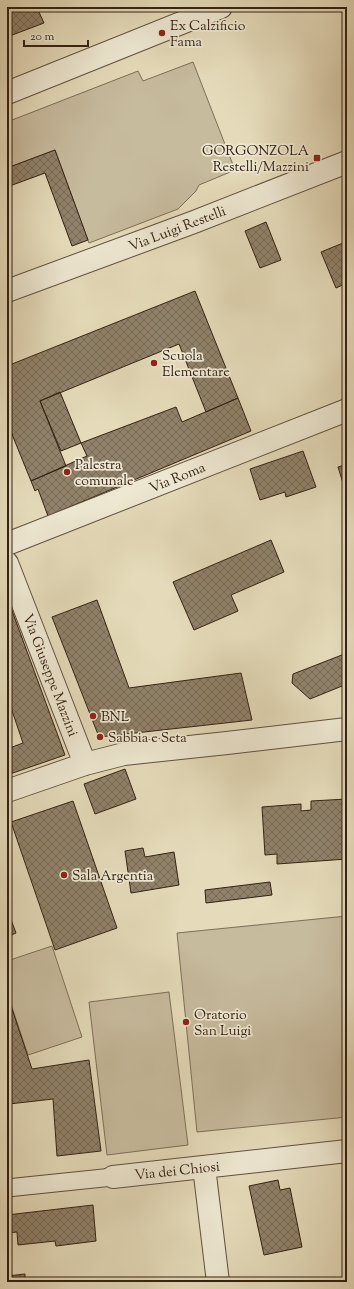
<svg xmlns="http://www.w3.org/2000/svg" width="354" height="1289" viewBox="0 0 354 1289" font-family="'Sorts Mill Goudy',serif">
	<defs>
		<pattern id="building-cross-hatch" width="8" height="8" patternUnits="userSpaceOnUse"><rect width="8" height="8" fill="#90826a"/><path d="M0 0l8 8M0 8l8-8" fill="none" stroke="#766a56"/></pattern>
	</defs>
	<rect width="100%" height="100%" fill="#e5dbba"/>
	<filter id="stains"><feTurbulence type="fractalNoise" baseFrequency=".005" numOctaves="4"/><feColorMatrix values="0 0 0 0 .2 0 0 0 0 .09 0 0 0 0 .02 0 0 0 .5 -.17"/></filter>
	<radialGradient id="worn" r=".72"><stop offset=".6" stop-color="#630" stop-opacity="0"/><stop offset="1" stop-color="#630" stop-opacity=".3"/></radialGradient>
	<path fill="#c7bb9e" stroke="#7e6e59" d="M193 62 235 170 199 185 196 191 178 209 89 243 55 150 7 168V122L138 71 143 81Z
		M347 916V1117L197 1132 177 933Z
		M52 946 82 1037 28 1055 7 992V961Z
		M169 992 188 1145 107 1155 89 1002Z"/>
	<path fill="url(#building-cross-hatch)" stroke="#342114" d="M7 7H53L39 12 44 23 7 37Z
		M55 150 88 240 72 246 45 173 7 187V168Z
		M266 222 281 260 260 268 245 231Z
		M343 243 345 246 347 245V283L336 288 321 252Z
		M195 291 238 398 206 412 179 344 40 401 66 466 31 481 7 422V366Z
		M60 392 81 443 61 451 40 401Z
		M238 398 251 431 48 516 38 489 35 491 31 481 87 456 81 443 176 407 182 422Z
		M303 451 316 487 286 497 285 492 260 500 250 469Z
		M347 464V496L338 467Z
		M271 540 284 572 231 595 238 611 194 630 173 582Z
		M7 597 65 755 7 775V749L23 743 7 696Z
		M97 600 129 688 241 673 252 720 99 737 52 617Z
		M347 653V684L310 699 292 683 293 674Z
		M125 769 136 799 95 814 84 784Z
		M347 799V859L277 864V854L265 855 262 807 301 804V811L311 810V801Z
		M73 801 117 928 55 950 11 822Z
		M143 848 145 857 174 852 179 885 131 893 125 851Z
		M270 882 272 895 206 903 205 890Z
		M7 909 16 933 7 937Z
		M7 994 32 1069 89 1060 101 1151 57 1156 53 1099 9 1104 7 1097Z
		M278 1180 280 1190 290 1188 302 1247 264 1255 249 1186Z
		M93 1205 96 1241 56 1246 55 1241 18 1245 17 1232 7 1233V1215Z
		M25 1274V1282H7V1276Z"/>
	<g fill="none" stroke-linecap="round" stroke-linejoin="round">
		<defs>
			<path id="pedestrian" d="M7 1188 113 1177"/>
			<path id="minor" d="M7 93 221 7
				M7 544 347 410
				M7 563 85 764
				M7 791 85 764 124 754 227 743 347 729
				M204 1167 218 1282
				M113 1177 347 1151"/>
			<path id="tertiary" d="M7 291 194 222 347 162"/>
		</defs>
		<use href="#pedestrian" stroke="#60503e" stroke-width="19"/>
		<use href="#minor" stroke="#60503e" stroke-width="24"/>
		<use href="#tertiary" stroke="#60503e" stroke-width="24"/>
		<use href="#pedestrian" stroke="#eee8d2" stroke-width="17"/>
		<use href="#minor" stroke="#eee8d2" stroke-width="22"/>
		<use href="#tertiary" stroke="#eee8d2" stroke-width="22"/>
	</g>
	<g fill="#8f2418" stroke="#eee8d2" stroke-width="1.5">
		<circle cx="162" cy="33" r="4"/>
		<rect x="313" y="154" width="8" height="8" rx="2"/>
		<circle cx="154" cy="363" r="4"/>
		<circle cx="67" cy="472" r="4"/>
		<circle cx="93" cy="716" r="4"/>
		<circle cx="100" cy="737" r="4"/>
		<circle cx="64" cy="875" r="4"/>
		<circle cx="186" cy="1022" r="4"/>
	</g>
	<g text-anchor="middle" stroke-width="3.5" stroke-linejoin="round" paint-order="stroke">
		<g font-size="14" fill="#342114" stroke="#eee8d2" text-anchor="start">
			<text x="170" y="30">Ex Calzificio<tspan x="170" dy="16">Fama</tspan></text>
			<text x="309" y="155" text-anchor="end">GORGONZOLA<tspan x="309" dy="16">Restelli/Mazzini</tspan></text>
			<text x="162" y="360">Scuola<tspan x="162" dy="16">Elementare</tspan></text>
			<text x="75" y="469">Palestra<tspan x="75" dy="16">comunale</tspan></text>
			<text x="101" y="721">BNL</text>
			<text x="108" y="742">Sabbia e Seta</text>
			<text x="72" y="880">Sala Argentia</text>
			<text x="194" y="1019">Oratorio<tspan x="194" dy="16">San Luigi</tspan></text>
		</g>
		<g font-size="14" fill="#342114" stroke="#eee8d2">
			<text transform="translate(177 228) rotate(-21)" y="5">Via Luigi Restelli</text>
			<text transform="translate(177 477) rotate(-22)" y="5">Via Roma</text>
			<text transform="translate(51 675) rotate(69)" y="5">Via Giuseppe Mazzini</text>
			<text transform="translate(177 1170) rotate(-6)" y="5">Via dei Chiosi</text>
		</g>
	</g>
	<rect width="354" height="1289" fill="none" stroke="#e5dbba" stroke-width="24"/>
	<rect x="8" y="8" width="338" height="1273" fill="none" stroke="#342114" stroke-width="2"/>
	<rect x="12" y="12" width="330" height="1265" fill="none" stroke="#342114"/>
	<path d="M24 40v6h64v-6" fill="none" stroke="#342114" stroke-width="2"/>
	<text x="30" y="40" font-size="12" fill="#342114" stroke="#eee8d2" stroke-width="3" paint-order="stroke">20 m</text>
	<rect width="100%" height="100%" filter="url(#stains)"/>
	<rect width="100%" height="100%" fill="url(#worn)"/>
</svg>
